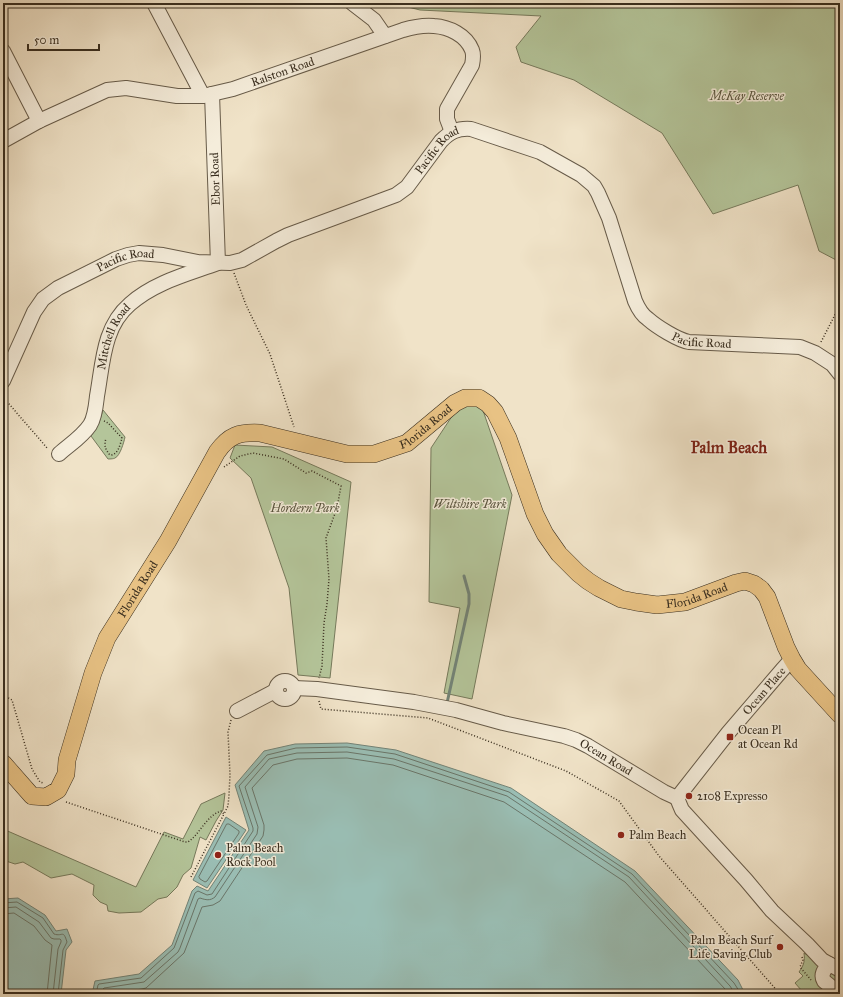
<svg xmlns="http://www.w3.org/2000/svg" width="843" height="997" viewBox="0 0 843 997" font-family="'IM FELL Great Primer',serif">
	<rect width="100%" height="100%" fill="#f0e3c8"/>
	<filter id="stains"><feTurbulence type="fractalNoise" baseFrequency=".005" numOctaves="4"/><feColorMatrix values="0 0 0 0 .2 0 0 0 0 .09 0 0 0 0 .02 0 0 0 .5 -.17"/></filter>
	<radialGradient id="worn" r=".72"><stop offset=".6" stop-color="#630" stop-opacity="0"/><stop offset="1" stop-color="#630" stop-opacity=".3"/></radialGradient>
	<path fill="#b4c59a" stroke="#767a5c" d="M392 3H840V262L819 251 798 185 713 214 662 133 574 80 521 62 516 47 541 16 420 10Z
		M477 393 512 495 472 699 444 693 460 608 429 602 431 448 466 395Z
		M103 410 125 437C124 442 120 456 115 458 114 459 108 459 108 459L91 436 99 423Z
		M235 445 272 447 351 482 330 678 298 675 289 588 251 478 230 458Z
		M225 793 223 810 216 821 206 840 200 837 191 868 183 875 177 887 167 897 158 899 141 912 119 913 108 911 107 905 100 902 93 895 94 885 72 874 51 878 23 862 15 864 3 860V829L136 887 164 832 183 839 201 804Z
		M804 953 840 975V994H808L802 991 795 983 803 976 799 972C804 965 805 961 804 953Z"/>
	<path fill="#9abeb4" stroke="#738478" d="M347 743 396 750 511 788 635 871 738 980 745 994H92L95 981 139 974 172 945 192 891 197 886 208 891 249 830 235 785 264 751 295 744Z
		M226 817 246 830 207 888 193 880Z
		M18 898 45 915 56 931 67 929 72 942 66 950 61 994H3V899Z"/>
	<g fill="none" stroke-linecap="round" stroke-linejoin="round">
		<path stroke="#6a766a" stroke-width="1" d="M227 824H229L239 831V833L207 881 205 882 200 879 199 877Z
			M3 903 17 902 43 918 54 934C63 937 63 929 67 942L63 950 58 994
			M3 908 16 907 39 922 51 938 54 939H60L61 940V942L58 949 53 994
			M3 914 14 913 34 926 45 940 52 945 47 994
			M96 994 98 985 99 984 141 978 174 948 195 893 198 891 207 895 212 894 253 831V828L239 786 267 755 296 748 347 747 395 754 509 792 632 874 734 983 741 994
			M102 994V990L104 988 144 982 178 952 180 948 198 899 200 898C206 900 210 901 215 897L257 834 258 827 245 787 269 759 297 753 347 752 394 759 507 796 629 877 730 986 735 994
			M108 994 142 989 146 988 184 953 202 907 213 905 220 901 263 836 264 830V825L252 788 273 765 297 759 347 758 393 765 504 802 625 882 725 989 728 994"/>
		<path stroke="#738478" stroke-width="3" d="M447 703 469 604V594L464 576"/>
		<defs>
			<g id="minor">
				<path d="M154 3 203 96"/>
				<path d="M352 3 374 20 385 36"/>
				<path d="M3 51 39 121"/>
				<path id="s1" d="M3 141 39 121 107 90 126 88 177 96H203L233 89 403 30C413 27 423 25 434 26 449 27 466 35 472 50 474 55 473 60 472 65L447 109V119L452 132"/>
				<path id="s2" d="M3 381 34 312 43 299 58 288 116 259 128 255 139 253 163 255 198 262 230 263 242 260 276 241 288 235 396 195 407 187 441 141C450 132 457 128 471 129L540 152 581 175 594 186 598 193 609 218 635 301C638 308 642 315 648 319 657 327 678 340 689 342L800 347 815 353 832 364 840 374"/>
				<path id="s3" d="M59 454C69 445 82 437 90 425 95 417 96 405 97 396 103 363 103 327 130 304 155 282 188 274 218 263L212 94"/>
				<circle cx="285" cy="690" r="9"/>
				<path id="s4" d="M294 688 317 689 414 702 456 710 503 723 564 736 576 740 588 746 664 792 677 798"/>
				<path d="M237 711 275 691"/>
				<path d="M677 798 679 803 682 810 746 880 772 911 807 944 822 960 840 970"/>
				<path id="s5" d="M677 798 728 733 782 670 792 659"/>
				<path d="M829 964C825 969 820 974 824 981L840 994"/>
			</g>
			<g id="major">
				<path id="s6" d="M3 763 32 796 46 797 58 790 66 774 67 760 93 673 107 638 168 541 217 452C229 435 239 432 260 433L347 454H374L407 443 455 403 465 398H479L488 404 495 412 508 438 535 514 545 534 559 554 578 573 588 581 599 588 621 599 636 602 657 605 685 602 736 583 745 581 754 584 761 589 767 597 786 647 792 659 798 669 840 715"/>
			</g>
		</defs>
		<use href="#minor" stroke="#675b49" stroke-width="16"/>
		<use href="#major" stroke="#392e1f" stroke-width="18"/>
		<path stroke="#392e1f" stroke-width="1.5" stroke-dasharray="1 2" stroke-linecap="butt" d="M234 273 246 305 270 354 294 427
			M821 342 840 305
			M3 397 48 449
			M104 421 108 423 122 438C120 445 118 455 110 455 105 449 104 446 106 438
			M224 467 240 456 253 453 284 459 306 473 312 471 341 486 337 508 326 538 329 579 327 604 324 623 322 666 319 678
			M3 695 12 700 32 769 40 782 43 783
			M319 701 321 709 428 718 566 771 619 801 659 856 780 994
			M66 802 185 842H188C200 834 206 816 221 811L224 814 228 806 229 795 230 775 228 732 231 720
			M191 877 224 814
			M802 957 803 960 800 967 811 980"/>
		<use href="#minor" stroke="#f5eddb" stroke-width="14"/>
		<use href="#major" stroke="#e8c284" stroke-width="17"/>
	</g>
	<g fill="#8f2418" stroke="#f5eddb" stroke-width="1.5">
		<rect x="726" y="733" width="8" height="8" rx="2"/>
		<circle cx="689" cy="796" r="4"/>
		<circle cx="621" cy="835" r="4"/>
		<circle cx="218" cy="855" r="4"/>
		<circle cx="780" cy="947" r="4"/>
	</g>
	<g text-anchor="middle" stroke-width="3" stroke-linejoin="round" paint-order="stroke">
		<g font-size="12" fill="#392e1f" stroke="#f5eddb">
			<text dy="4" stroke="none"><textPath href="#s1" startOffset="296">Ralston Road</textPath></text>
			<text dy="4" stroke="none"><textPath href="#s2" startOffset="532">Pacific Road</textPath></text>
			<text transform="translate(215 179) rotate(-92)" y="4">Ebor Road</text>
			<text dy="4" stroke="none"><textPath href="#s2" startOffset="184">Pacific Road</textPath></text>
			<text dy="4" stroke="none"><textPath href="#s3" startOffset="135">Mitchell Road</textPath></text>
			<text dy="4" stroke="none"><textPath href="#s2" startOffset="916">Pacific Road</textPath></text>
			<text dy="4" stroke="none"><textPath href="#s6" startOffset="674">Florida Road</textPath></text>
			<text dy="4" stroke="none"><textPath href="#s6" startOffset="290">Florida Road</textPath></text>
			<text dy="4" stroke="none"><textPath href="#s6" startOffset="1070">Florida Road</textPath></text>
			<text dy="4" stroke="none"><textPath href="#s5" startOffset="138">Ocean Place</textPath></text>
			<text dy="4" stroke="none"><textPath href="#s4" startOffset="322">Ocean Road</textPath></text>
		</g>
		<g font-size="12" font-style="italic" fill="#58543e" stroke="#f5eddb">
			<text x="747" y="100">McKay Reserve</text>
			<text x="470" y="508">Wiltshire Park</text>
			<text x="305" y="512">Hordern Park</text>
		</g>
		<g font-size="12" fill="#392e1f" stroke="#f5eddb" text-anchor="start">
			<text x="738" y="734">Ocean Pl<tspan x="738" dy="14">at Ocean Rd</tspan></text>
			<text x="697" y="800">2108 Expresso</text>
			<text x="629" y="839">Palm Beach</text>
			<text x="226" y="852">Palm Beach<tspan x="226" dy="14">Rock Pool</tspan></text>
			<text x="772" y="944" text-anchor="end">Palm Beach Surf<tspan x="772" dy="14">Life Saving Club</tspan></text>
		</g>
		<g font-size="16" font-weight="bold" fill="#7a1f14" stroke="#f5eddb">
			<text x="729" y="453">Palm Beach</text>
		</g>
	</g>
	<rect width="843" height="997" fill="none" stroke="#f0e3c8" stroke-width="16"/>
	<rect x="4" y="4" width="835" height="989" fill="none" stroke="#392e1f" stroke-width="2"/>
	<rect x="8" y="8" width="827" height="981" fill="none" stroke="#392e1f"/>
	<path d="M28 44v6h71v-6" fill="none" stroke="#392e1f" stroke-width="2"/>
	<text x="34" y="44" font-size="12" fill="#392e1f" stroke="#f5eddb" stroke-width="3" paint-order="stroke">50 m</text>
	<rect width="100%" height="100%" filter="url(#stains)"/>
	<rect width="100%" height="100%" fill="url(#worn)"/>
</svg>
